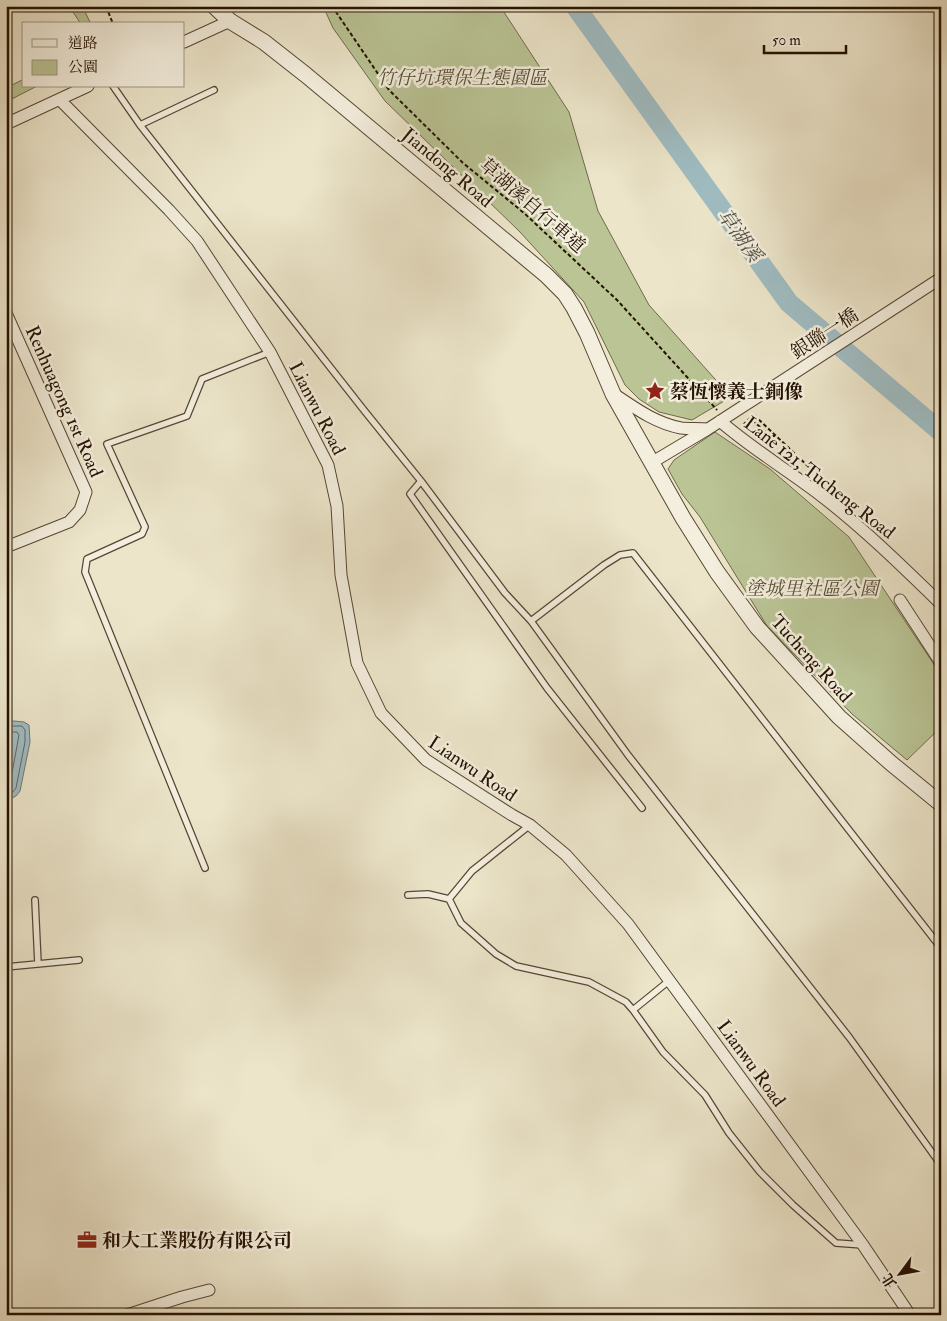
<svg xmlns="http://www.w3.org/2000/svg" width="947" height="1321" viewBox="0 0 947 1321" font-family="'IM FELL Double Pica','Noto Serif TC',serif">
	<rect width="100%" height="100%" fill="#ece5ca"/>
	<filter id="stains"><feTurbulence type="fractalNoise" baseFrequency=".004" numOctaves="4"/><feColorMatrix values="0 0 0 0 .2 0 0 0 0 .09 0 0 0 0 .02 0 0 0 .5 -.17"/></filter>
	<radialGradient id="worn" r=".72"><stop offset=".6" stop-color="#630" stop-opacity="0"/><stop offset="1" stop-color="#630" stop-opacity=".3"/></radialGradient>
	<path fill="#bac495" stroke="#6f6a4b" d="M69 6H82L91 24H81Z
		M323 6H500L569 112 598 211 649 305 731 397 692 420 659 412 639 399 625 385 584 302 519 231 385 101 333 28Z
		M24 79V86H37L6 102V88Z
		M715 432 770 469 849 537 941 675V727L907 760 852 714 767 626 700 517 682 494 668 469 674 460Z"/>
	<path fill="#9fbcc2" stroke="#6e7875" d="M14 721 24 722 29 725 30 742 20 791 16 796 6 801V722Z"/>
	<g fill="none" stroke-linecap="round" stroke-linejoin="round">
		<path stroke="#626662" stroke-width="1" d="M6 726H22L25 730V742L16 788 13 792 6 795
			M6 732H17L19 735 10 784 6 789"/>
		<path stroke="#9fbcc2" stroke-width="20" d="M575 6 789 303 941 432"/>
		<defs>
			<path id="service" d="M113 86 140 125 363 409 421 481 505 593 531 621 628 755 849 1037 941 1165
				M140 125 214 90
				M421 481 410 494 547 688 642 808
				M531 621 604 565 620 555 633 553 941 948
				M530 825 472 871 449 899 461 923 496 954 516 966 589 982 626 1002 633 1010 670 980
				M205 868 85 572 87 559 142 534 145 527 107 444 187 416 202 379 270 352
				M408 895 428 894 449 899
				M35 900 38 964
				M6 967 79 960
				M633 1010 663 1052 705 1095 729 1133 760 1172 793 1205 836 1243 863 1245"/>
			<path id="minor" d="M184 42 230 21
				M60 100 169 210 197 241 270 352 328 465 337 506 341 575 357 663 381 713 426 760 512 815 530 825 566 855 628 924 863 1245 910 1315
				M6 124 88 86
				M6 313 86 492 80 510 69 522 6 547
				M614 394C635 408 655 423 681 428 690 429 699 428 708 429
				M720 421C751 448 786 469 819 494 862 527 901 565 941 604
				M651 463 708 429 941 278
				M900 600 941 663
				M127 1315 182 1297 209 1290"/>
			<path id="tertiary" d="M214 6 230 21 264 42 306 75 546 275 565 294 574 308 587 333 613 394 683 518 717 572 757 627 839 717 892 764 941 804"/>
		</defs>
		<use href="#service" stroke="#564633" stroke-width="8"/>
		<use href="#minor" stroke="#564633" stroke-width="13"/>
		<use href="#tertiary" stroke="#564633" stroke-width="17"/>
		<path stroke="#241101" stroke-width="2" stroke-dasharray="4 2.5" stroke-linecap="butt" d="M106 6 113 24
			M332 6 389 90 463 163 524 213 617 300 717 410
			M754 415 830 487
			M743 425 750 418 770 436H775"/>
		<use href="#service" stroke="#f3eedd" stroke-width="5.5"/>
		<use href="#minor" stroke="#f3eedd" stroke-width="11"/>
		<use href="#tertiary" stroke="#f3eedd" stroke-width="15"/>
	</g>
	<defs>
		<symbol id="sight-bare" viewBox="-9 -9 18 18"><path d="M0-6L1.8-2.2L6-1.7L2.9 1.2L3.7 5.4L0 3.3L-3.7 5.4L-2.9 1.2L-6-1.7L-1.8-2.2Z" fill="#8f2418" stroke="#f3eedd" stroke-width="2.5" paint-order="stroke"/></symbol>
		<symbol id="office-bare" viewBox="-9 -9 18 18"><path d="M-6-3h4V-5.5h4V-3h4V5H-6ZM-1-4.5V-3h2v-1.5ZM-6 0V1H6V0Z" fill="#8f2418" stroke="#f3eedd" stroke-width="2.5" paint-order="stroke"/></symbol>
	</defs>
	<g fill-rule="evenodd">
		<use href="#sight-bare" x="641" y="377" width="28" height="28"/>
		<use href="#office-bare" x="73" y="1226" width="28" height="28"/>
	</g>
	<g text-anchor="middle" stroke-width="5" stroke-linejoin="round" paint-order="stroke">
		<g font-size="19" font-style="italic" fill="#585035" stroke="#f3eedd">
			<text x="462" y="84">竹仔坑環保生態園區</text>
			<text x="812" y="595">塗城里社區公園</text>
		</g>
		<g font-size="19" fill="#241101" stroke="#f3eedd">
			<text transform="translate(448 167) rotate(40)" y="7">Jiandong Road</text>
			<text transform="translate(533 205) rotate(41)" y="7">草湖溪自行車道</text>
			<text transform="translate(824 333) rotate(-33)" y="7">銀聯一橋</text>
			<text transform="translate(65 401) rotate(66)" y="7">Renhuagong 1st Road</text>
			<text transform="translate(318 408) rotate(63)" y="7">Lianwu Road</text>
			<text transform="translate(820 477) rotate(38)" y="7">Lane 121, Tucheng Road</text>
			<text transform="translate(812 658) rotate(48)" y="7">Tucheng Road</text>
			<text transform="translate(473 768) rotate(34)" y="7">Lianwu Road</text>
			<text transform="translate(752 1063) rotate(54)" y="7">Lianwu Road</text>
		</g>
		<g font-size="19" font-weight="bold" fill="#241101" stroke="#f3eedd" text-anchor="start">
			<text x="670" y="398">蔡恆懷義士銅像</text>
			<text x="102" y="1247">和大工業股份有限公司</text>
		</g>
		<g font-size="20" font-style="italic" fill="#4f4d45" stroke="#f3eedd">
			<text transform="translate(740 235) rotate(54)" y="7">草湖溪</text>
		</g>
	</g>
	<rect width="947" height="1321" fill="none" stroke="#ece5ca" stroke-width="25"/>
	<rect x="8" y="8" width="932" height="1306" fill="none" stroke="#241101" stroke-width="2.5"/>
	<rect x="12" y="12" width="922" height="1296" fill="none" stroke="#241101"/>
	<rect x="22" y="22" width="162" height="65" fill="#f3eedd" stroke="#a09685"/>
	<rect x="32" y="39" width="25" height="8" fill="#f3eedd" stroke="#a09685"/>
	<text x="68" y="48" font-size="15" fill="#241101">道路</text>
	<rect x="32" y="60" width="25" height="15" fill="#bac495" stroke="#a09685"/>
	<text x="68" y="72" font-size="15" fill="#241101">公園</text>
	<g transform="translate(900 1274) rotate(238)" stroke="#f3eedd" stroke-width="4" paint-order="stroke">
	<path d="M0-4L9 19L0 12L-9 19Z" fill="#241101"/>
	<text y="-8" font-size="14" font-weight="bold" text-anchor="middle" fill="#241101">北</text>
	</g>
	<path d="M764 45v8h82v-8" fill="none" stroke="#241101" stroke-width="2.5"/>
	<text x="772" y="45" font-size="15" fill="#241101" stroke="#f3eedd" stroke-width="4" paint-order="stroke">50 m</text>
	<rect width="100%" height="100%" filter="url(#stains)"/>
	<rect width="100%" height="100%" fill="url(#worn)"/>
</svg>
